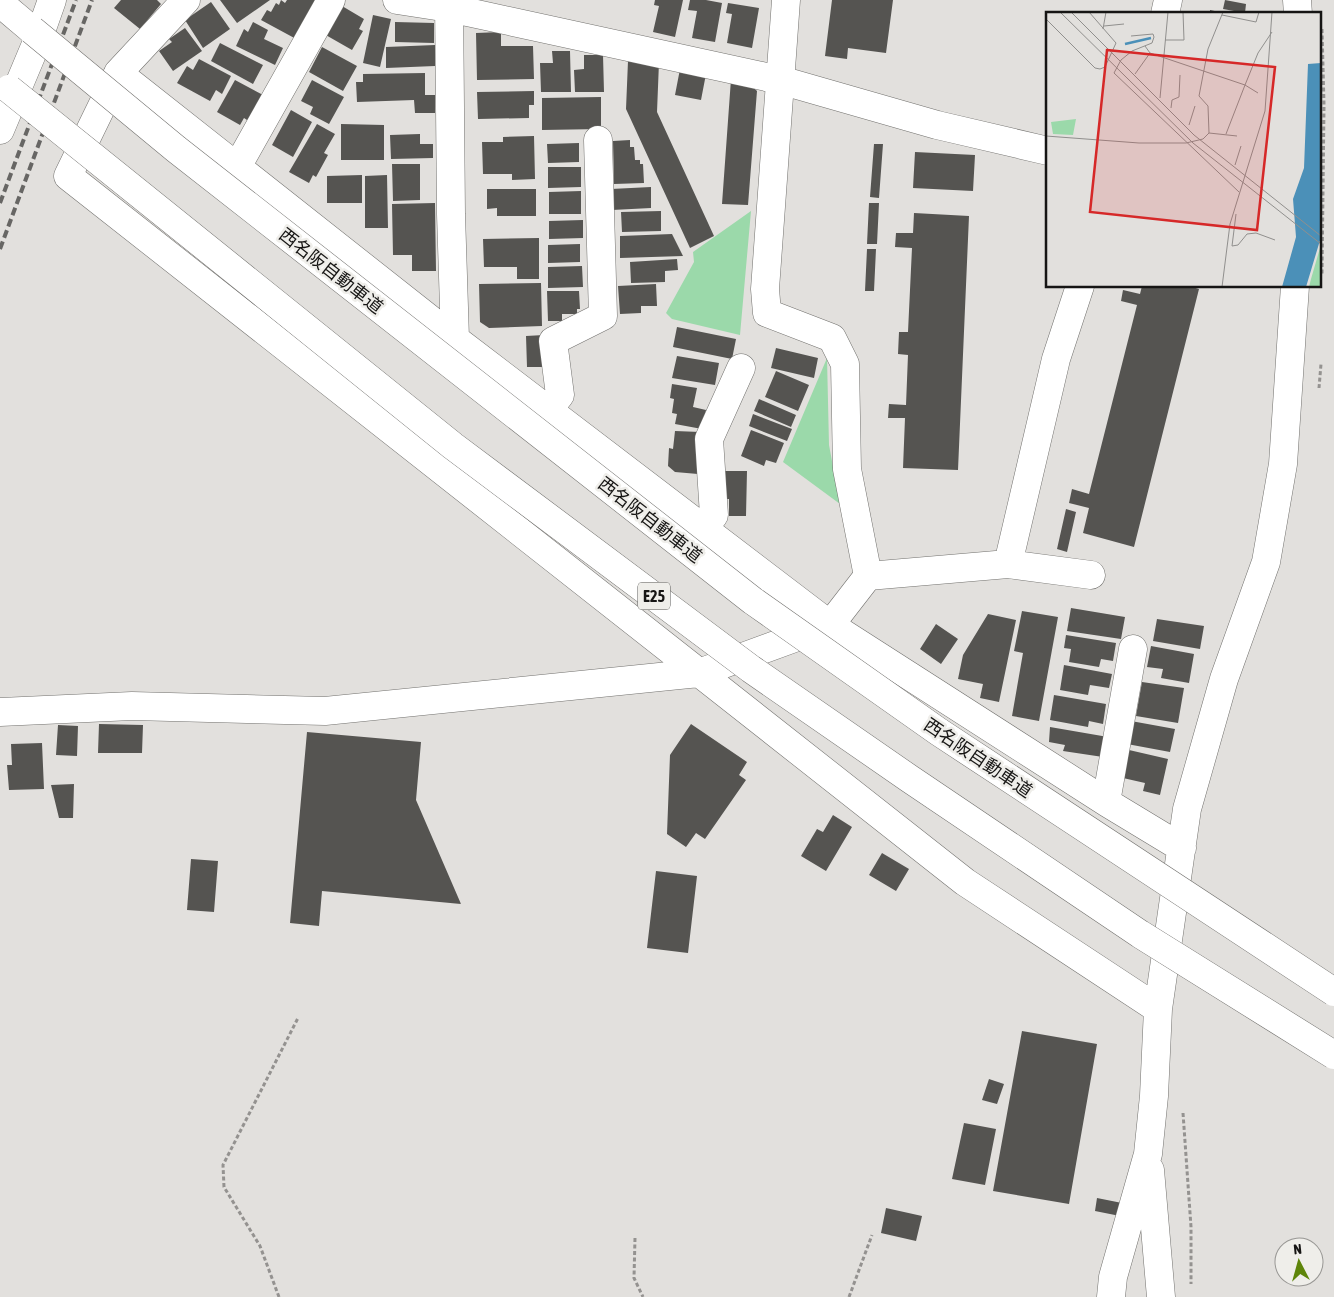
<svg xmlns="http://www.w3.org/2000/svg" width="1334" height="1297" viewBox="0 0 1334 1297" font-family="'Asap Condensed','Noto Sans JP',sans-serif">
	<rect width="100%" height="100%" fill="#e2e0dd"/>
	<path fill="#9bd9aa" d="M751 211 740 335 672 319 666 313 694 262 693 252Z
		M827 358 829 445 840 504 783 462Z"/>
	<path fill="#555451" d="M121 0H157L161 4 140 29 114 8Z
		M220 0H270L237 23Z
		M281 0 285 3 287 0H319L298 40 261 20 267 10 271 12 276 3 279 5Z
		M655 0H683L675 37 653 32 659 6 654 5Z
		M690 0H706L722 3 715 42 692 38 697 11 688 10Z
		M832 0H893L886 53 848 48 847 59 825 56Z
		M1225 0 1246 4 1245 13 1223 9Z
		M211 2 230 29 203 48 185 20Z
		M728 3 759 8 752 48 727 43 732 14 726 13Z
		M342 6 364 19 359 29 363 31 352 50 324 34Z
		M1210 10 1224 13V14H1210Z
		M373 15 391 19 380 67 363 63Z
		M253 22 268 30 264 39 283 48 275 65 236 46 244 29 248 32Z
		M395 22 434 23V43L395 42Z
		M185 28 202 51 173 71 159 51 172 42 169 39Z
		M501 32V46H533L534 79 477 80 476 33Z
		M220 43 263 65 253 84 211 61Z
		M435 45V66L386 68V47Z
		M322 47 357 66 343 91 309 72Z
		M552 51H570L571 92H541L540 63H553Z
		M584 55H603L604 92H575L574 70 584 69Z
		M199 59 231 76 222 94 216 90 210 101 177 83 187 66 193 70Z
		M628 61 659 62 657 112 714 236 690 248 626 109Z
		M680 69 706 74 701 100 675 95Z
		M425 73V95H435V113H415L414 100 357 102 356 82H363V74Z
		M731 79 745 80 757 91 748 205 722 204Z
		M235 80 265 96 250 122 244 118 240 125 217 112Z
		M312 80 344 97 329 124 310 114 313 107 301 101Z
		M534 91V105H529V118L478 119 477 92Z
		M601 97V129L542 130V98Z
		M291 110 312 122 293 157 272 145Z
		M317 124 335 134 324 153 328 155 316 177 313 175 309 183 289 172Z
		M341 124 384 125V160H341Z
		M420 134V144H433V158L391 159 390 135Z
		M534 136 535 179 512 180V174H483L482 142H503V137Z
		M630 140V147H634L635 160H640V164H643L644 183 614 184 613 141Z
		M579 143V162L548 163 547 144Z
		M874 144H883L879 198 870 197Z
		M915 152 975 155 973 191 913 188Z
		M392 164H420V200L393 201Z
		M548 167H581V187L548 188Z
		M362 175V203H327V176Z
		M387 175 388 228H365V176Z
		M651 187V208L612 210 611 189Z
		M487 189H536V216H497V208L487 209Z
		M581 191V214H549V192Z
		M435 203 436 271H412V255H393L392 204Z
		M869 203H879L877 244H867Z
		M661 211V231L622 232 621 212Z
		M914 213 969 216 958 470 903 468 905 418H888L889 404 906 405 908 355 898 354 899 332H908L912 248 895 247 896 233H913Z
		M583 220V238L549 239V221Z
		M672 234 683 256 620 258V236Z
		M539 238V279H517V267H484L483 239Z
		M580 244V262L548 263V245Z
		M867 249H876L874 291H865Z
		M677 259 678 270 665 271V282L631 283 630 262Z
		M582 266 583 287 548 288V267Z
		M541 283 542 326 489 328 480 322 479 284Z
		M656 284 657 306H641V313L620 314 618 286Z
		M1142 286H1189L1199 289 1134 547 1083 533 1089 508 1069 503 1072 489 1089 494 1137 305 1121 301 1123 290 1140 294Z
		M547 291H579L580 309H577V314H562V321H548Z
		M677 327 736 339 732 359 673 347Z
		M544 335 545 367H527L526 336Z
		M776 348 818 358 814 378 771 368Z
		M677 356 719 363 715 385 672 378Z
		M776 371 809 385 798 411 765 397Z
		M672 384 697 388 693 407 706 410 702 429 675 424 677 414 672 413 674 399 670 398Z
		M759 399 796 415 791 427 754 411Z
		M753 414 792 429 787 441 749 426Z
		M751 430 784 443 776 463 766 460 764 466 741 456Z
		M675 431 700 432 698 474 675 472 668 466 669 448 673 449Z
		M725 471H747L746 516H729V499H725Z
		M1066 509 1076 512 1067 552 1057 549Z
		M1071 608 1125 617 1121 639 1067 631Z
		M1022 611 1058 617 1039 721 1012 716 1023 653 1014 651Z
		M988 614 1016 620 999 702 980 698 983 684 958 679 963 655Z
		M1157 619 1204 626 1200 649 1153 641Z
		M936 624 958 639 941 664 920 649Z
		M1066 635 1116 643 1113 661 1101 659 1099 667 1069 662 1071 649 1064 648Z
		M1151 646 1194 654 1189 683 1161 678 1163 669 1147 667Z
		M1064 665 1112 674 1109 688 1090 685 1088 695 1060 690Z
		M1142 682 1184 688 1178 723 1136 716Z
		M1054 695 1106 704 1103 724 1089 721 1088 727 1050 720Z
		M1131 721 1175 729 1170 752 1127 744Z
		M99 724 143 725 142 753H98Z
		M691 724 747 762 739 775 746 780 705 839 696 833 686 847 667 834 670 755Z
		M58 725 78 726 77 756 56 755Z
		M1050 727 1108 737 1103 757 1063 751 1065 745 1049 742Z
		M307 732 421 742 416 800 461 904 322 891 319 926 290 923Z
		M42 743 44 789 9 790 7 765H12L11 744Z
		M1129 750 1168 759 1160 795 1143 791 1145 783 1123 778Z
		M74 784 73 818H59L51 785Z
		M833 815 852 827 826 871 801 856 817 829 823 832Z
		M882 853 909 869 896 891 869 875Z
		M191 859 218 861 214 912 187 910Z
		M656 871 697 876 688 953 647 948Z
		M1022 1031 1097 1044 1069 1204 993 1191Z
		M989 1079 1004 1084 997 1104 982 1100Z
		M964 1123 996 1129 985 1185 952 1179Z
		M1097 1198 1122 1203 1120 1216 1095 1211Z
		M886 1208 922 1216 916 1241 881 1233Z"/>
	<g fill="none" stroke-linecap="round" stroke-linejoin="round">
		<defs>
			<path id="minor" d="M186 0 118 73 68 176 965 882 1158 1009
				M397 0 449 8 780 80 937 125 1048 151
				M449 0 451 214 455 339
				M1297 0 1298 14
				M1165 14 1168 0
				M118 73 455 339 830 625 1106 802 1182 848
				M0 130 39 37 52 0
				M237 167 331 0
				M548 410 560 395 553 341 603 316 598 140
				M703 529 714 515 709 439 741 368
				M1008 564 1056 359 1080 286
				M868 576 1008 564 1091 575
				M0 712 132 706 325 711 699 673 830 625 868 576 847 469 845 364 832 338 767 313 765 289 786 0
				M1106 802 1133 649
				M1150 1170 1161 1297
				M1111 1297 1113 1277 1148 1154 1154 1096 1158 1009 1187 809 1224 679 1266 562 1283 464 1295 286"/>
			<path id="highway" d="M0 3 32 30"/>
		</defs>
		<use href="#minor" stroke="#72716e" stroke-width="29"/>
		<use href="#highway" stroke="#72716e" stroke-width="29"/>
		<path stroke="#949290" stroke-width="3" stroke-dasharray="4 2.5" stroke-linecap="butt" d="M1322 29 1324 105 1322 275
			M1319 388 1321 364
			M1183 1113 1191 1227V1284
			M635 1238 634 1278 643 1297
			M279 1297 260 1246 224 1187 223 1165 298 1018
			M849 1297 872 1235"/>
		<use href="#minor" stroke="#fff" stroke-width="28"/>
		<use href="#highway" stroke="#fff" stroke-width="28"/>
		<path stroke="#676664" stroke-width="4" stroke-dasharray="8 4" stroke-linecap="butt" d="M0 203 76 0
			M0 249 92 0"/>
		<defs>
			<path id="highway-bridge" d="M32 30 176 149 753 601 939 732 1334 992
				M9 89 453 446 751 669 910 779 1140 934 1334 1055"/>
		</defs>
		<use href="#highway-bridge" stroke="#72716e" stroke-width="29" stroke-linecap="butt"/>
		<use href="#highway-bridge" stroke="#fff" stroke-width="28"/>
	</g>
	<g text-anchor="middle" stroke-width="5" stroke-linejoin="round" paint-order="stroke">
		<rect fill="#efeeea" stroke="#575654" stroke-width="1" x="638" y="582.5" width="32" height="27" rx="4"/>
		<g font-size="16" font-weight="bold" fill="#161514">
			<text x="654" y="602">E25</text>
		</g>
		<g font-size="18" fill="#161514" stroke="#efeeea">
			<text transform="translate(331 271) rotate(38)" y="6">西名阪自動車道</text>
			<text transform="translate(650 520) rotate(38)" y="6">西名阪自動車道</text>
			<text transform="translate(978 758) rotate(34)" y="6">西名阪自動車道</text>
		</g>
	</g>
	<g transform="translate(1046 12)">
		<rect width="275" height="275" fill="#e2e0dd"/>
		<path d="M30 107 27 123 7 122 5 110ZM274 236 275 275H263L265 267Z" fill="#9bd9aa"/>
		<path d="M275 51V225L260 275H236L250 225 247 187 258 156 262 52Z" fill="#4b90b8"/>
		<path fill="none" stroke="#4b90b8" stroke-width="2.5" d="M79 32 105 26"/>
		<path fill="none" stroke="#908f8d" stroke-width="1" d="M14 0 147 131 275 232M25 0 148 123 275 224M176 3 210 10 213 0M0 7 49 56 54 57 59 55 70 31 43 0M58 14 78 12M57 17 60 0M85 24 107 22 108 25 106 31 86 39 75 48 68 61 193 180M119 28H138L137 0M99 34 104 41 199 73 212 41 226 20M89 62 104 41M114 86 122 0M125 96 126 88 133 85 134 63M143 113 149 94M163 121 191 124M180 122 199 73 212 81M0 124 93 131H140L157 127 163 121 162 94 153 84 162 37 177 0M189 153 195 134M190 202 186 234 192 233 201 222 210 221 229 228M176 275 184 212 219 99 226 0"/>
		<path fill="#d62828" fill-opacity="0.15" stroke="#d62828" stroke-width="2.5" d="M61 38 229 55 211 218 44 200Z"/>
		<rect width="275" height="275" fill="none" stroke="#161514" stroke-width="2.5"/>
	</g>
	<g transform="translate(1299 1262) rotate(354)"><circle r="24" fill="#efeeea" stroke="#989794"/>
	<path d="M0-4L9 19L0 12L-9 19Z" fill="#5e850a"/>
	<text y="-8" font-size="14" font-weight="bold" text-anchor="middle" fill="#161514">N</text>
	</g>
</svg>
